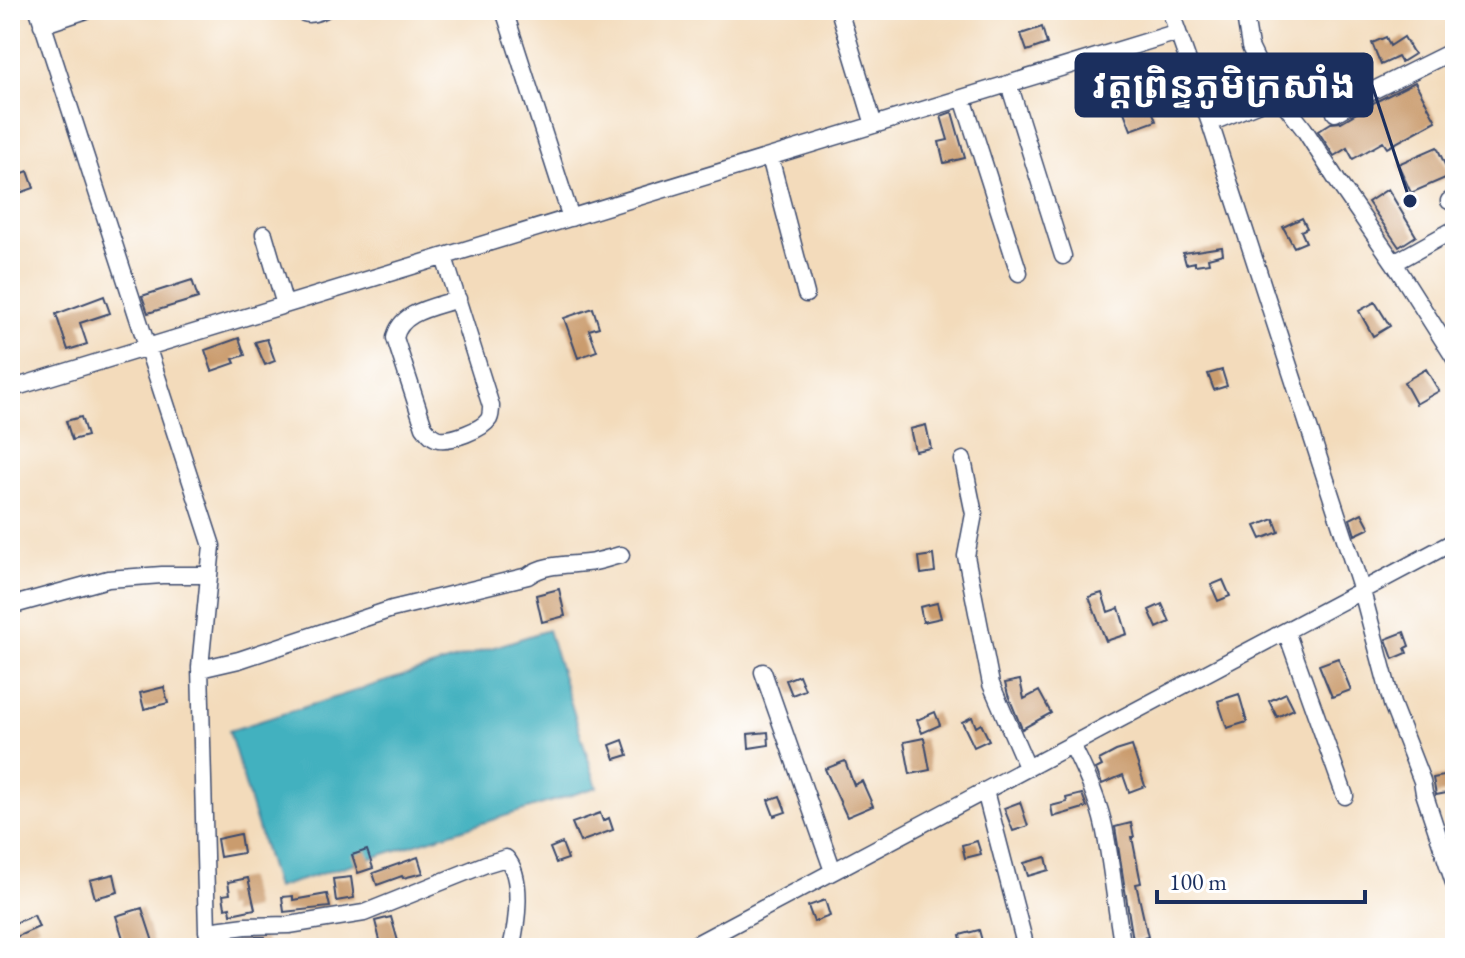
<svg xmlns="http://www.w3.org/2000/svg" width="1465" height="958" viewBox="0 0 1465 958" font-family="'EB Garamond','Noto Sans Khmer',serif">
	<rect width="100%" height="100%" fill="#fff"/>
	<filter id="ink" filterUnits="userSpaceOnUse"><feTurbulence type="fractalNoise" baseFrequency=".0125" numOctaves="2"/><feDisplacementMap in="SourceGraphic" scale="16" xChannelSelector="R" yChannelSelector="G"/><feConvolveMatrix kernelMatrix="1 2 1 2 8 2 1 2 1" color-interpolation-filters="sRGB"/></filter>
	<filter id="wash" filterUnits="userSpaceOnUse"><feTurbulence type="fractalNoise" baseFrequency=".006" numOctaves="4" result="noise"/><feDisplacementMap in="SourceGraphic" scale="32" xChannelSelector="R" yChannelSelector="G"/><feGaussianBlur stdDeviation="1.8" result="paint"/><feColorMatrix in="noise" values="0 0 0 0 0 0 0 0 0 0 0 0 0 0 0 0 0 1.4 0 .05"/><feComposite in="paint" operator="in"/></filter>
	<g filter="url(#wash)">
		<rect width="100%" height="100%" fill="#f3dbbb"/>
		<path fill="#43b1bf" stroke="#2f708e" stroke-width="2" d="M548 630 597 787 276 888 229 731Z"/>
		<g id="blocks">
			<path fill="#ca9c6e" d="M1042 27 1047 44 1027 51 1021 34Z
				M1386 37 1390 46 1404 37 1414 54 1401 62 1398 57 1381 65 1372 43Z
				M1415 82 1436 121 1387 148 1383 142 1353 159 1347 148 1334 156 1318 131 1331 123 1341 122 1377 101Z
				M1129 92 1134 107 1149 102 1156 121 1131 130 1118 96Z
				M952 112 965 158 944 163 939 142 948 140 941 116Z
				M1437 147 1450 176 1411 193 1398 164Z
				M28 171 34 188 14 195 10 184V178Z
				M1388 189 1416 236 1399 247 1368 202Z
				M1302 218 1307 228 1301 231 1306 242 1294 247 1283 227Z
				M1222 247 1223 254 1208 258 1209 263 1195 265V262L1186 264 1183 253Z
				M192 280 198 298 148 313 142 296Z
				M104 296 110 313 80 323 87 344 68 350 56 314Z
				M1375 302 1390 326 1373 336 1359 311Z
				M593 308 599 327 589 330 597 351 578 358 564 318Z
				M239 338 245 355 233 359 235 363 212 371 205 350Z
				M267 339 275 361 265 365 255 342Z
				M1426 369 1439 391 1416 404 1404 382Z
				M1222 370 1227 386 1214 390 1208 374Z
				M81 417 87 436 72 440 66 421Z
				M926 425 931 448 915 451 910 429Z
				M1362 513 1370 528 1355 535 1350 519Z
				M1274 519 1279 532 1261 539 1255 526Z
				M933 555 935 572 921 574 919 557Z
				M1223 580 1230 596 1218 601 1211 585Z
				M559 589 565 616 542 622 536 595Z
				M1102 593 1108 612 1119 608 1127 634 1106 641 1089 597Z
				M937 603 941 618 923 622 920 607Z
				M1162 604 1170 622 1157 628 1149 610Z
				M1404 632 1409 646 1405 648 1407 653 1393 659 1386 639Z
				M1338 658 1351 690 1332 697 1319 665Z
				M799 675 805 690 792 695 786 680Z
				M1020 680 1024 699 1039 691 1051 713 1022 729 1008 695 1005 683Z
				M164 687 168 703 144 709 140 693Z
				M1286 693 1294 709 1277 717 1269 701Z
				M1239 694 1247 722 1227 728 1218 701Z
				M935 712 940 725 922 733 917 720Z
				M972 717 976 727 981 724 989 740 974 747 962 722Z
				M768 732 769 745 749 748 748 734Z
				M924 738 930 770 910 774 904 742Z
				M623 740 628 755 615 759 610 745Z
				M1132 746 1145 786 1129 792 1123 775 1102 784 1096 769 1102 766 1099 760 1116 751Z
				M845 761 854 785 862 781 873 806 847 817 825 769Z
				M1449 775 1452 792 1436 795 1433 778Z
				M1082 794 1087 807 1053 817 1051 806 1067 802 1066 798Z
				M780 796 786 812 774 816 768 800Z
				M1020 802 1028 826 1013 831 1004 808Z
				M600 813 603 821 609 818 613 830 580 842 572 823Z
				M1131 823 1134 837H1132L1141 883 1136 884 1148 937 1133 940 1115 827Z
				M240 834 243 853 220 857 217 839Z
				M977 841 981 854 965 858 962 845Z
				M562 843 568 859 556 863 550 848Z
				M367 850 373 868 358 873 352 855Z
				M418 857 423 873 403 878 402 876 377 885 373 873Z
				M1046 857 1049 870 1028 876 1024 863Z
				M114 874 118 892 95 898 90 880Z
				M351 877 354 898 336 901 333 879Z
				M248 878 255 909 231 914 230 907 225 908 223 895 230 894 228 882Z
				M327 894 330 907 284 912 282 897 293 896V900Z
				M825 900 830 916 814 922 808 906Z
				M142 908 155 948H126L116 916Z
				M34 915 39 927 14 938 10 925Z
				M391 917 400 948H382L375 921Z
				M979 930 984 948H963L960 935Z
				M248 937H265L268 948H222L221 944Z"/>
		</g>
	</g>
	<g filter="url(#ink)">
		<use href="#blocks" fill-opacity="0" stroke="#3b496c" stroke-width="2"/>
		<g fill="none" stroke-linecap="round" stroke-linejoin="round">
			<defs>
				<path id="minor" d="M38 10 212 546 200 667 207 931 211 948
					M300 10C307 17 315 13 324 10
					M504 10 571 218
					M839 10 874 125
					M1170 10 1210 123 1362 591 1392 704 1422 781 1424 793 1455 886
					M1244 10 1250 47 1263 74 1280 98
					M42 25 87 10
					M1009 84 1063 256
					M963 98 1019 273
					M1335 113 1372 91 1455 50
					M1210 123 1269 99 1280 98 1304 129 1338 182 1394 263 1455 359
					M770 157 806 294
					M1449 201 1455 198
					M264 234 285 305
					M444 257 491 406C491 411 491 415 489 419 482 430 451 441 439 439 432 438 428 432 424 427L395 338C400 311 435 307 458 299
					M1394 263 1455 229
					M10 389 1178 32
					M963 460 974 514 966 556 991 684 1027 767
					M10 606 108 579 162 575H209
					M1286 631 1345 796
					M200 669 239 660 392 609 528 576C546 562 572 566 594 562 603 560 612 557 621 555
					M763 672 833 871
					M1072 745C1087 774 1101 805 1106 837 1113 874 1116 911 1123 948
					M985 791 1026 948
					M207 931 246 926 289 925 364 913 486 864 506 858C524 877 517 924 511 948
					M689 948 1455 541"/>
			</defs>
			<use href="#minor" stroke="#3b496c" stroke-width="19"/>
			<use href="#minor" stroke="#fff" stroke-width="16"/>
		</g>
	</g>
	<path fill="none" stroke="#1b2f5e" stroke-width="3" d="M1410 201L1372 85"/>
	<circle fill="#1b2f5e" stroke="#fff" stroke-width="3" cx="1410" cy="201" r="8"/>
	<rect fill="#1b2f5e" stroke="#1b2f5e" stroke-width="3" x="1076" y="54" width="296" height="62" rx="8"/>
	<g font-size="38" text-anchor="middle" font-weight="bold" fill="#fff">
		<text x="1224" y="98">វត្តព្រិន្ទភូមិក្រសាំង</text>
	</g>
	<rect width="1465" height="958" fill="none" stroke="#fff" stroke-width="40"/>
	<path d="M1157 890v12h208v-12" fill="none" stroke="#1b2f5e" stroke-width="4"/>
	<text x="1169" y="890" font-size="24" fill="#1b2f5e" stroke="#ffffff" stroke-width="6" paint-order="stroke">100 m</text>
</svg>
